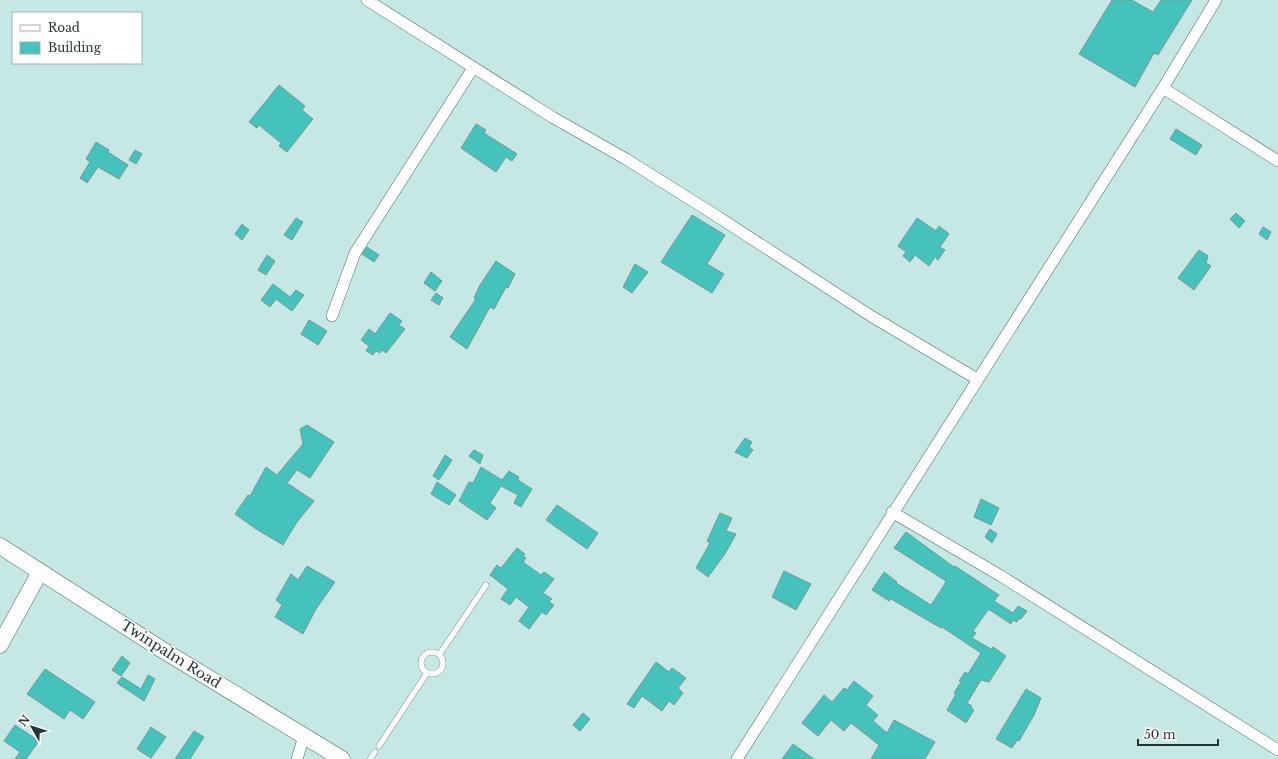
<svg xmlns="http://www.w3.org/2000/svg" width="1278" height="759" viewBox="0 0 1278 759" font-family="'Libre Baskerville',serif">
	<rect width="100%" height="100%" fill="#c5e8e5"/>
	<path fill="#45c2bb" stroke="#789896" d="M1112 0H1132L1153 12 1161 0H1192L1158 55 1154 53 1135 87 1079 54Z
		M279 85 305 106 302 110 313 119 287 152 279 146 281 143 259 125 257 128 249 122Z
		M476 124 486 130 484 133 517 154 512 161 506 157 496 172 461 148Z
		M1176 129 1202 145 1196 155 1170 139Z
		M96 142 109 150 108 152 128 165 119 179 98 167 87 183 80 178 90 162 86 159Z
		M135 150 142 154 136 164 129 160Z
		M1236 213 1245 221 1239 228 1230 219Z
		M692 215 725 235 707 264 724 274 712 293 661 262Z
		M296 218 303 222 292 240 284 235Z
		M917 218 936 231 939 226 949 234 940 247 945 250 938 260 935 257 929 266 915 255 910 262 903 256 906 252 898 246Z
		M242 224 249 230 242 240 235 234Z
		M1263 227 1271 232 1267 240 1259 234Z
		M367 247 379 255 374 262 362 254Z
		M1199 250 1208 256 1206 263 1211 266 1194 290 1178 278Z
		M267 255 275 261 266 275 258 270Z
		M496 261 515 274 508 288 506 287 494 309 490 307 467 349 450 337 476 299 474 298 480 285Z
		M635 264 648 272 632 293 623 287Z
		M431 272 442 281 435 291 424 283Z
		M273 284 290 297 296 290 304 295 292 311 276 299 270 307 261 300Z
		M436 293 443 298 439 305 431 300Z
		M390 313 402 321 399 325 405 329 386 353 382 350 380 353 376 351 373 355 366 351 369 346 361 340 369 329 375 334Z
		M309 320 327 331 318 345 301 334Z
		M307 425 334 442 310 478 297 470 287 483 314 501 297 522 283 545 256 529 235 514 248 495 250 496 266 467 277 475 303 444 300 429Z
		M745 438 752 442 749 447 753 450 747 458 735 452Z
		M474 450 483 455 480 464 469 456Z
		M445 455 452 460 439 480 433 476Z
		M481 467 502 480 509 471 519 477 518 480 532 489 521 507 514 503 518 495 501 486 490 503 496 508 487 520 459 501 469 482 473 483Z
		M437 482 456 495 449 505 431 494Z
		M981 499 999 508 991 525 974 517Z
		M557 505 598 533 587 549 546 520Z
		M720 513 732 518 726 531 736 534 725 554 708 577 696 568 710 543 707 541Z
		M990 529 997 534 992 543 985 537Z
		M906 532 954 567 955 566 999 595 994 601 1013 613 1018 606 1027 611 1021 619 1019 618 1017 622 1013 620 1011 624 990 610H988L973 631 976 633 972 638 991 649 993 647 1006 656 989 682 981 680 967 703 972 706 971 708 974 710 966 723 947 710 956 694 954 693 961 682 959 681 965 672 968 674 981 653 942 627 941 628 891 599 889 601 872 590 884 572 897 582 896 583 931 605 943 587 946 581 894 548Z
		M517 548 525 554 523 556 526 558 523 562 541 575 544 572 554 579 543 593 552 599 549 602 554 605 546 615 542 612 529 629 519 621 529 607 516 597 510 605 501 599 508 589 490 575 497 565 501 568Z
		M307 566 335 582 316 609 303 634 275 617 282 605 276 600 291 574 298 580Z
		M784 571 811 584 796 610 772 597Z
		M122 656 130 663 121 676 112 670Z
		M656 662 669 672 672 668 686 678 678 688 683 693 674 705 669 701 662 711 642 696 634 708 627 704Z
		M45 669 95 702 83 719 70 710 64 719 27 694Z
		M148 675 155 679 144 701 117 683 122 677 141 689Z
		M854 681 873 696 866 705 878 715 873 721 887 733 894 720 935 742 925 759H871L879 745 851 723 844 731 831 720 818 736 802 723 824 695 832 702 844 688 847 690Z
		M1026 689 1041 698 1034 715 1019 741 1017 740 1012 748 996 739Z
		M583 713 590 719 580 731 573 725Z
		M15 725 39 741 26 759H15L20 752 4 741Z
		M151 727 166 737 151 758 137 749Z
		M194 731 204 737 190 759H175Z
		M793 744 814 759H782Z"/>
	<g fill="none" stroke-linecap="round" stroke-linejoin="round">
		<defs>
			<path id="service" d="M421 663a11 11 0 1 1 22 0a11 11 0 1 1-22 0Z
				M439 655 486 585
				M379 746 427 673
				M370 759 375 752"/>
			<path id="minor" d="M367 0 552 117 626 159 712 213 871 316 977 379
				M1163 88 1278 161
				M332 316 355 253 473 68
				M892 512 1001 576 1278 750
				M297 759 304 736
				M737 759 1163 88 1216 0"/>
			<path id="secondary" d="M0 546 161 649 342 759
				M0 645 40 572"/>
		</defs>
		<use href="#service" stroke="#476664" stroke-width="6"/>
		<use href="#minor" stroke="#476664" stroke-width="12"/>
		<use href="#secondary" stroke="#476664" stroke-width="17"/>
		<use href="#service" stroke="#fff" stroke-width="5.5"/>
		<use href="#minor" stroke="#fff" stroke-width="11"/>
		<use href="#secondary" stroke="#fff" stroke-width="16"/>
	</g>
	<g text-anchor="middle" stroke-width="3" stroke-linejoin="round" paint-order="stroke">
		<g font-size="14" fill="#263433" stroke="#fff">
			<text transform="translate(171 654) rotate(32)" y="5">Twinpalm Road</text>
		</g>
	</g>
	<rect x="12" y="12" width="130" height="52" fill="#ffffff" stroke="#a8aead"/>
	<rect x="20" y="25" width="20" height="6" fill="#ffffff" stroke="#a8aead"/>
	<text x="48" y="32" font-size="12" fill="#263433">Road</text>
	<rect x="20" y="42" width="20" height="12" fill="#45c2bb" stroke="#a8aead"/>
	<text x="48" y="52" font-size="12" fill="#263433">Building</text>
	<g transform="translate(32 727) rotate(309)" stroke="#ffffff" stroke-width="3" paint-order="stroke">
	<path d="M0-3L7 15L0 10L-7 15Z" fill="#263433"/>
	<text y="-6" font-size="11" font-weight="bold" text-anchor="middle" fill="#263433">N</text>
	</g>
	<path d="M1138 739v6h80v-6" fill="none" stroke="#263433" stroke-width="2"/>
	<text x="1144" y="739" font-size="12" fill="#263433" stroke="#ffffff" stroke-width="3" paint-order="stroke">50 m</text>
</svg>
